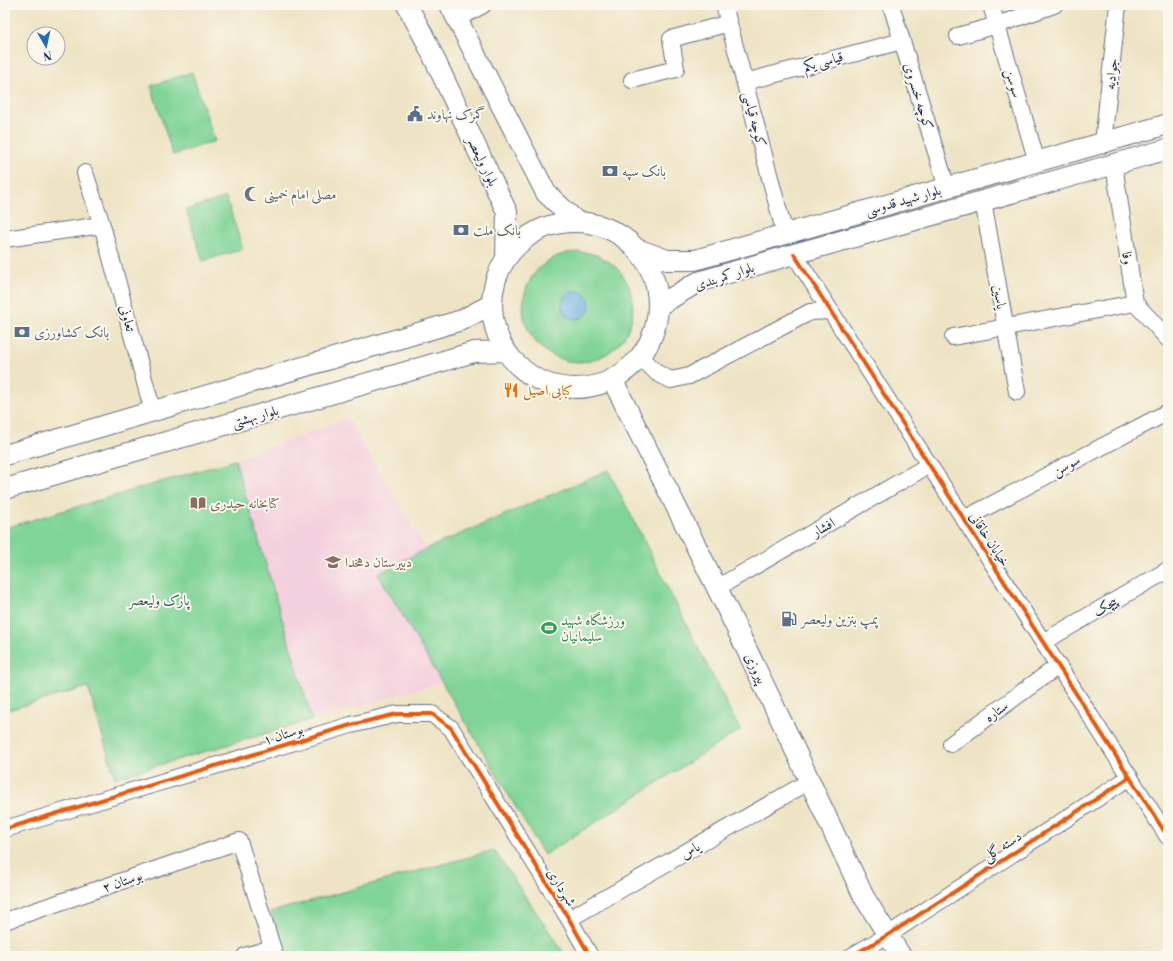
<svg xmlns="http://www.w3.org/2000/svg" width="1173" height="961" viewBox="0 0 1173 961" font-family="'Libre Bodoni',Amiri,serif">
	<rect width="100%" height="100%" fill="#fbf7ec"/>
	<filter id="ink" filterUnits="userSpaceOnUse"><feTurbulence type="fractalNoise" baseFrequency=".025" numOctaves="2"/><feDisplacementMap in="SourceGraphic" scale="8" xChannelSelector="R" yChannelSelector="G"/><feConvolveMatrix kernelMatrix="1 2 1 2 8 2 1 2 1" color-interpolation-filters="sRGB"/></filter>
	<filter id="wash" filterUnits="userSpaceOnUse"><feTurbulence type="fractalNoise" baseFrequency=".012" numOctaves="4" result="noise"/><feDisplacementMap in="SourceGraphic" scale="16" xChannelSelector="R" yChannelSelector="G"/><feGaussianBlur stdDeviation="0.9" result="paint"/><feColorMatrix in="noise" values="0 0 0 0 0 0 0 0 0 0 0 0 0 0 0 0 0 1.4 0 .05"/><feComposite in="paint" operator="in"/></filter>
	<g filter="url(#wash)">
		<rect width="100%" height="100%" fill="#eee4c5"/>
		<path fill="#f4cfdd" d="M347 418 426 549 378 574 442 682 312 720 235 460Z"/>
		<path fill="#80d497" stroke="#4e827a" d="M192 72 215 141 173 155 151 86Z
			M226 197 243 249 203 261 186 210Z
			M523 307a55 55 0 1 1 110 0a55 55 0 1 1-110 0Z
			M235 460 312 720 115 778 88 687 5 711V528Z
			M608 470 740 730 544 855 378 574 426 549Z
			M494 850 566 956H285L271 912Z"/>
		<path fill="#70b2e5" stroke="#4670a2" d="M562 305a14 14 0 1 1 28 0a14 14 0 1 1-28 0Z"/>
	</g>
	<g filter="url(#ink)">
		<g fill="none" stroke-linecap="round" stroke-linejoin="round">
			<defs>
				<path id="minor" d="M724 5 785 234
					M891 5 947 188
					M991 5 1037 162
					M457 19 483 5
					M958 36 997 25 1054 5
					M632 80 676 69 671 39 729 23
					M745 82 902 41
					M1103 143 1118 5
					M1114 165 1135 303 1168 339
					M85 173 102 225 153 412
					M983 201 1017 392
					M5 239 102 225
					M794 254 1168 837
					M953 337 1135 303
					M640 356 657 373 671 380 689 376 810 312 830 311
					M964 519 1168 412
					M717 588 929 465
					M1043 642 1168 570
					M968 732 951 744 1058 666
					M5 829 351 725 397 714H432L451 728 569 919 590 956
					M569 919 810 781
					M5 921 239 841 275 956
					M245 956 272 948
					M852 956 888 935 1130 777"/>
				<path id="major" d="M407 5 424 37 507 212 506 258
					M450 5 546 193 577 222
					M492 305a83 83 0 1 1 166 0a83 83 0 1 1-166 0Z
					M637 249 667 260H695L1168 124
					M658 306 698 282 794 254 1168 149
					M612 379 717 588 788 735 864 897 901 956
					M5 455 462 320 492 304
					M5 489 474 352 506 351"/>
			</defs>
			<use href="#minor" stroke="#656e82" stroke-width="18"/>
			<use href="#major" stroke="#656e82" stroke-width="22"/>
			<use href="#minor" stroke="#fff" stroke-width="16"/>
			<use href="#major" stroke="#fff" stroke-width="20"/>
			<defs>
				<path id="cycleway" d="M794 254 1168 837
					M5 829 351 725 397 714H432L451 728 569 919 590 956
					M852 956 888 935 1130 777"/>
			</defs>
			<use href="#cycleway" stroke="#fbf7ec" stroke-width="6"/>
			<use href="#cycleway" stroke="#e8590c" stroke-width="4"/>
		</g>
	</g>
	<defs>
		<symbol id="civic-bare" viewBox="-9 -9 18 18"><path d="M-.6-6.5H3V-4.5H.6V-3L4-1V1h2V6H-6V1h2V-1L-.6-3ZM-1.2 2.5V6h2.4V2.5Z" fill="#5c6f8a" stroke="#fbf7ec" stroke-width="2.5" paint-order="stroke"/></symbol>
		<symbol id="bank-bare" viewBox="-9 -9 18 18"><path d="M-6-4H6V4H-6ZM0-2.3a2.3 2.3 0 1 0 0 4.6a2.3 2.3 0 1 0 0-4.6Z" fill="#5c6f8a" stroke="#fbf7ec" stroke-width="2.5" paint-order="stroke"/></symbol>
		<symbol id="mosque-bare" viewBox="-9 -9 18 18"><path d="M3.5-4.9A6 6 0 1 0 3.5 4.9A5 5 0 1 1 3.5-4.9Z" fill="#6b7280" stroke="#fbf7ec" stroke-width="2.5" paint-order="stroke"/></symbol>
		<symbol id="restaurant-bare" viewBox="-9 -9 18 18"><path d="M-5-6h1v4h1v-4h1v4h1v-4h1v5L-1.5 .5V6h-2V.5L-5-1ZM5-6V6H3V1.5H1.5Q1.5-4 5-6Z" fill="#e8710a" stroke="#fbf7ec" stroke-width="2.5" paint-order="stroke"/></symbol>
		<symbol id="library-bare" viewBox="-9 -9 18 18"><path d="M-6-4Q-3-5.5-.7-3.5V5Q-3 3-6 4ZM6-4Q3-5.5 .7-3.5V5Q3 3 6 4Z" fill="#8d6e63" stroke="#fbf7ec" stroke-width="2.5" paint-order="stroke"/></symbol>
		<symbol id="school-bare" viewBox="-9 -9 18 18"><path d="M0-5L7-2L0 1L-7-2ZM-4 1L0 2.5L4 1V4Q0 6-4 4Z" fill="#8d6e63" stroke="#fbf7ec" stroke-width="2.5" paint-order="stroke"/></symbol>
		<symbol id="fuel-bare" viewBox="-9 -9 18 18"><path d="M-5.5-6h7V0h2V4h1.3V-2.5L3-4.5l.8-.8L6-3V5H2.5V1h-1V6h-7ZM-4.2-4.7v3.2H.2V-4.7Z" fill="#5c6f8a" stroke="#fbf7ec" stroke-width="2.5" paint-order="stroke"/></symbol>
		<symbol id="stadium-bare" viewBox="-9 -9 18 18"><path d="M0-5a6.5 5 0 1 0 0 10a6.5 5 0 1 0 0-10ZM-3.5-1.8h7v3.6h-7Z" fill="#2e9e5b" stroke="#fbf7ec" stroke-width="2.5" paint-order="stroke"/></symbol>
	</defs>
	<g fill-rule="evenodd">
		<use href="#civic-bare" x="404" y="103" width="22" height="22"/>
		<use href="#bank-bare" x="599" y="160" width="22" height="22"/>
		<use href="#mosque-bare" x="241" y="183" width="22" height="22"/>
		<use href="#bank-bare" x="450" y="219" width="22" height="22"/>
		<use href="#bank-bare" x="11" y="321" width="22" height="22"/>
		<use href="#restaurant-bare" x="500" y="379" width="22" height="22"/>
		<use href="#library-bare" x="187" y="492" width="22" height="22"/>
		<use href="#school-bare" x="322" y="551" width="22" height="22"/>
		<use href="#fuel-bare" x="778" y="608" width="22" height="22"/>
		<use href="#stadium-bare" x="538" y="617" width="22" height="22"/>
	</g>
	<g text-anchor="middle" stroke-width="4" stroke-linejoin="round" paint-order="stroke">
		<g font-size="14" fill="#1b2f5e" stroke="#fbf7ec">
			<text transform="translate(823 61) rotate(-15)" y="5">قیاسی یکم</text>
			<text transform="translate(1111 74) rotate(-84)" y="5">جوادیه</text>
			<text transform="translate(1014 83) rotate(74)" y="5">سوسن</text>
			<text transform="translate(919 96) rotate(73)" y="5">کوچه خسروی</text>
			<text transform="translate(755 119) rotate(75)" y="5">کوچه قیاسی</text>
			<text transform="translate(483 161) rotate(64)" y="5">بلوار ولیعصر</text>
			<text transform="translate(903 200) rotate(-16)" y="5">بلوار شهید قدوسی</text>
			<text transform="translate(1128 258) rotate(81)" y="5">وفا</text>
			<text transform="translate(724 276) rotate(-18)" y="5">بلوار کمربندی</text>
			<text transform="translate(1000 297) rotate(80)" y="5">یاسین</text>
			<text transform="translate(128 318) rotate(75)" y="5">تعاونی</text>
			<text transform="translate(255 416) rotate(-16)" y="5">بلوار بهشتی</text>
			<text transform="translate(1066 465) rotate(-28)" y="5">سوسن</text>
			<text transform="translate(823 527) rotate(-30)" y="5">افشار</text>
			<text transform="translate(990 539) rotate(57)" y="5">خیابان خاقانی</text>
			<text transform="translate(1105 606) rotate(-30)" y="5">پیچک</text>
			<text transform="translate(756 668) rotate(64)" y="5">پیروزی</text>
			<text transform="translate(996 711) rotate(-36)" y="5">ستاره</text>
			<text transform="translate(283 734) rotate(-17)" y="5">بوستان ۱</text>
			<text transform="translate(1002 846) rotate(-33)" y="5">دسته گلی</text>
			<text transform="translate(690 850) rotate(-30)" y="5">یاس</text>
			<text transform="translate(122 881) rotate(-19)" y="5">بوستان ۲</text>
			<text transform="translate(562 887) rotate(58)" y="5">شهرداری</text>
		</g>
		<g font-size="14" fill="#4e5e75" stroke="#fbf7ec" text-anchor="start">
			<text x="427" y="119">گمرک نهاوند</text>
			<text x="622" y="176">بانک سپه</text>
			<text x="473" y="235">بانک ملت</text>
			<text x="34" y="337">بانک کشاورزی</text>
			<text x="801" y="624">پمپ بنزین ولیعصر</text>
		</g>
		<g font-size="14" fill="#5b616d" stroke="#fbf7ec" text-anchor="start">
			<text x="264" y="199">مصلی امام خمینی</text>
		</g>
		<g font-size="14" fill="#c56008" stroke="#fbf7ec" text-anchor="start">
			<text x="523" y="395">کبابی اصیل</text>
		</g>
		<g font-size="14" fill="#785e54" stroke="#fbf7ec" text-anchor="start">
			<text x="210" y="508">کتابخانه حیدری</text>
			<text x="345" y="567">دبیرستان دهخدا</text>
		</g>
		<g font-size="14" fill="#34586c" stroke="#fbf7ec">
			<text x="159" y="605">پارک ولیعصر</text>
		</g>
		<g font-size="14" fill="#27864d" stroke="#fbf7ec" text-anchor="start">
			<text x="561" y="625">ورزشگاه شهید<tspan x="561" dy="16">سلیمانیان</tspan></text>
		</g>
	</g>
	<rect width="1173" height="961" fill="none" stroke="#fbf7ec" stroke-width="20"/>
	<g transform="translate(46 46) rotate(171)"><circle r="19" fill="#fbf7ec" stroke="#a1a7b3"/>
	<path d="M0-3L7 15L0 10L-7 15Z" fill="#1f6fb2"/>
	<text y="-6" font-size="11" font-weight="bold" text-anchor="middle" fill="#1b2f5e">N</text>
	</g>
</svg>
